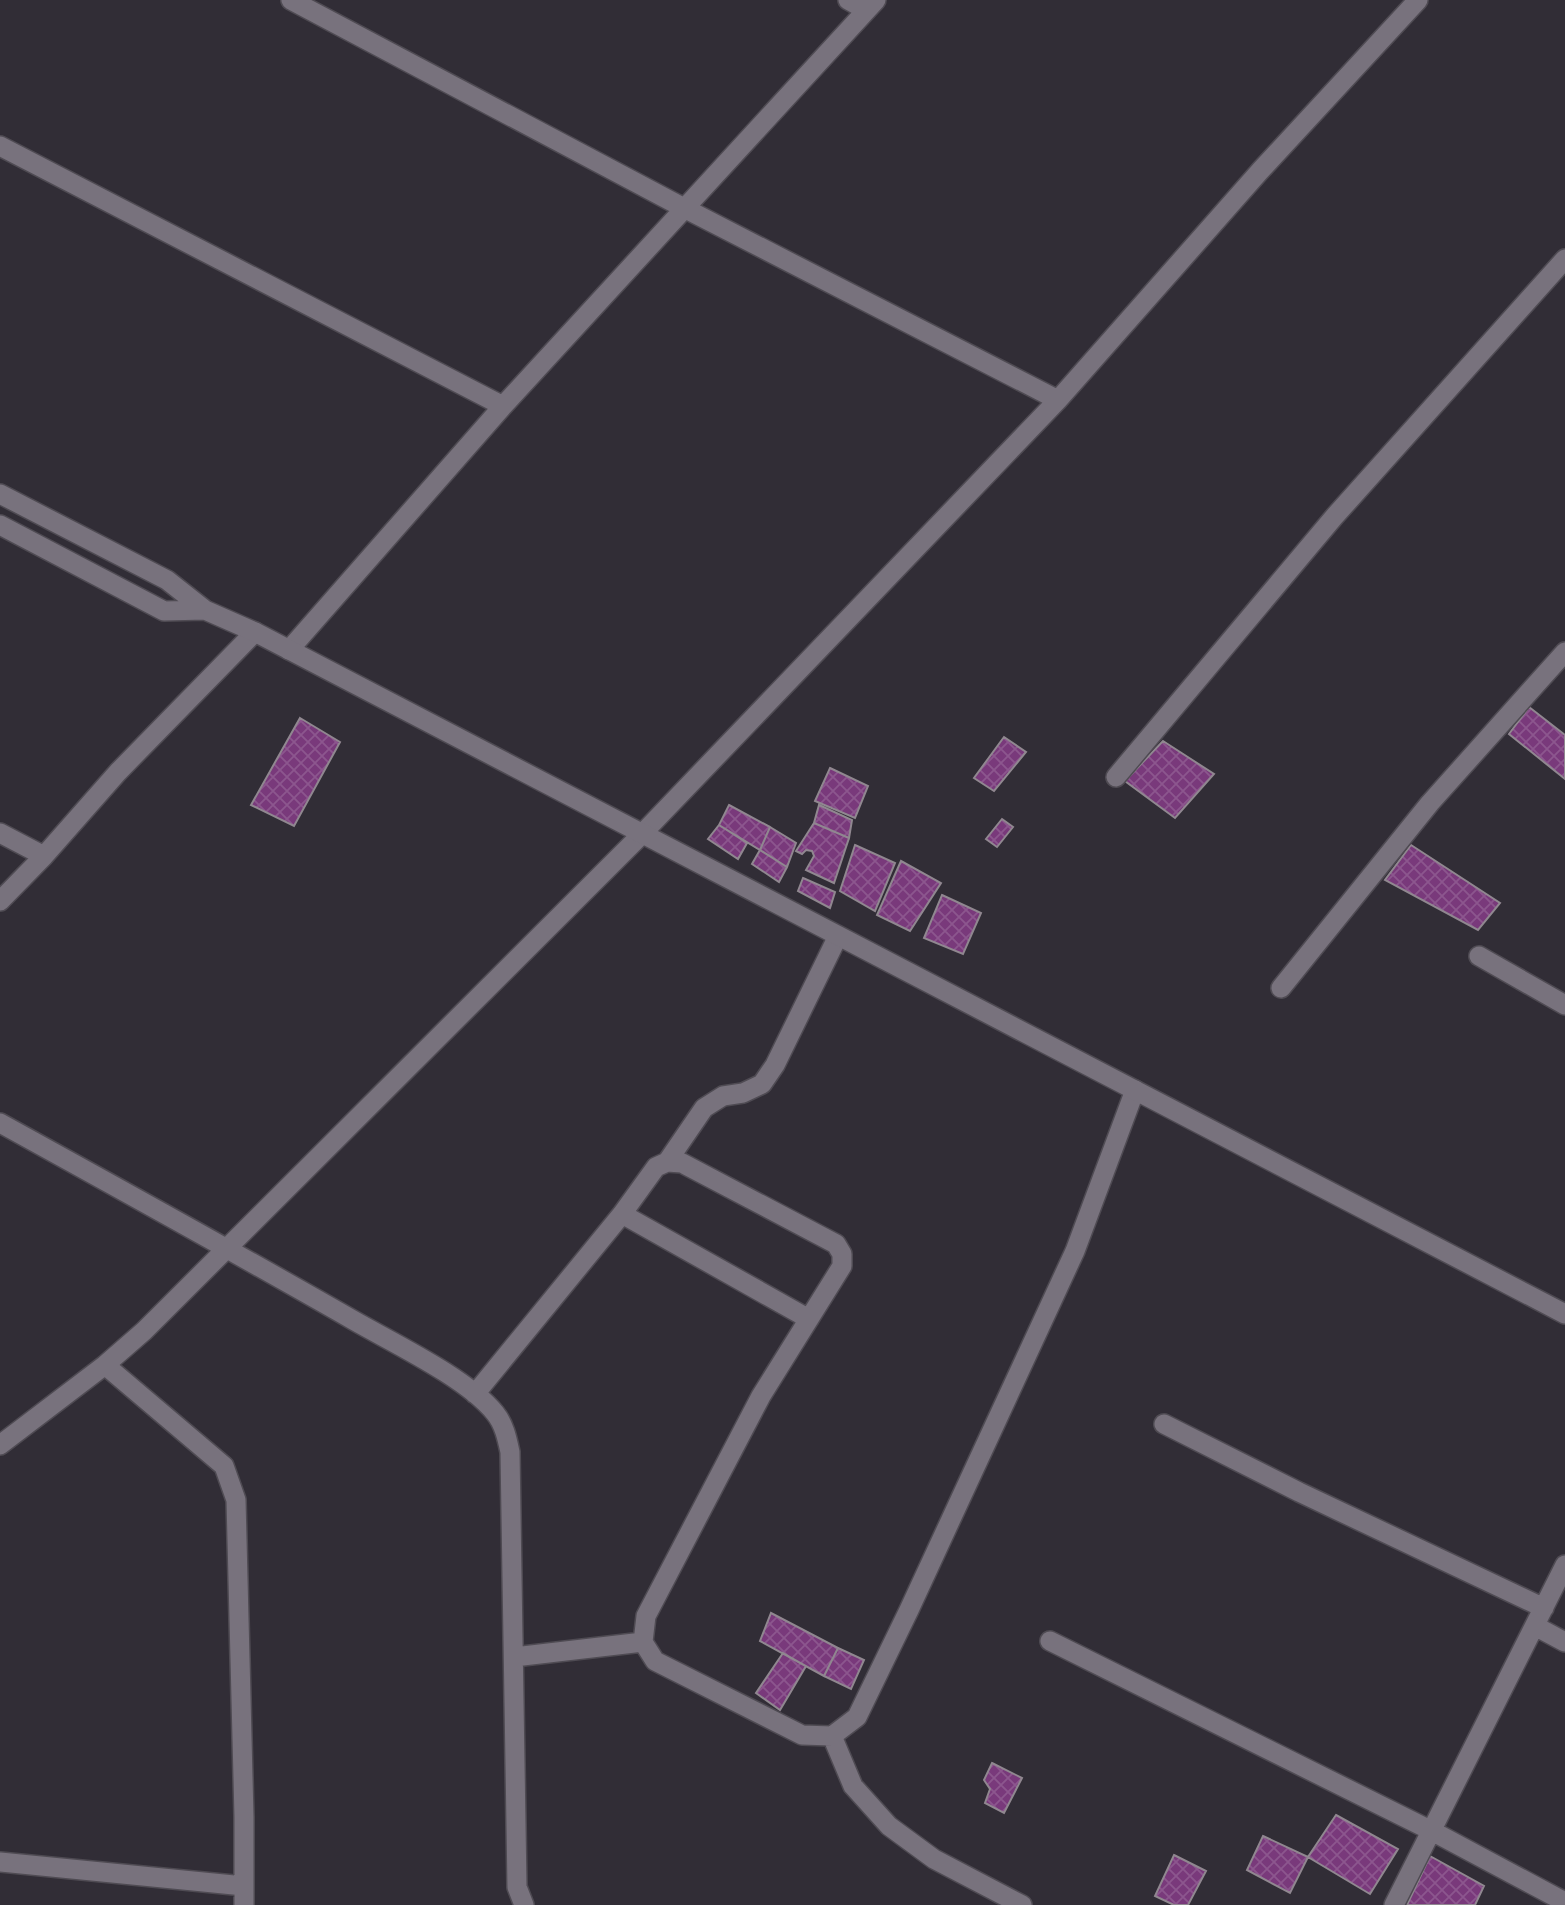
<svg xmlns="http://www.w3.org/2000/svg" width="1565" height="1905" viewBox="0 0 1565 1905" font-family="'DM Sans',sans-serif">
	<defs>
		<pattern id="building-cross-hatch" width="8" height="8" patternUnits="userSpaceOnUse" patternTransform="scale(1.75)"><rect width="8" height="8" fill="#79397b"/><path d="M0 0l8 8M0 8l8-8" fill="none" stroke="#8c568e"/></pattern>
	</defs>
	<rect width="100%" height="100%" fill="#312d36"/>
	<path fill="url(#building-cross-hatch)" stroke="#908790" stroke-width="2" d="M1529 707 1565 735V779L1509 734Z
		M300 718 340 742 294 826 251 805Z
		M1004 737 1026 752 994 791 974 778Z
		M1163 741 1214 774 1175 818 1125 781Z
		M830 768 868 786 855 818 815 801Z
		M729 805 770 827 760 850 719 825Z
		M819 805 852 820 849 838 814 823Z
		M1002 819 1013 827 997 847 986 839Z
		M814 823 849 838 834 883 806 870 814 856 812 851 806 850 802 854 796 851Z
		M719 825 747 843 738 859 708 839Z
		M770 827 796 843 787 867 760 850Z
		M855 845 895 863 875 911 840 891Z
		M1411 845 1500 903 1478 930 1385 880Z
		M760 850 787 867 779 882 752 864Z
		M901 861 941 883 910 931 877 915Z
		M803 878 835 892 830 908 798 891Z
		M942 895 981 913 963 954 924 938Z
		M771 1613 838 1648 824 1676 760 1641Z
		M838 1648 864 1660 851 1689 824 1676Z
		M783 1653 806 1666 780 1710 756 1693Z
		M992 1763 1022 1778 1004 1813 985 1803 990 1789 984 1780Z
		M1336 1815 1398 1849 1370 1894 1308 1857Z
		M1263 1836 1308 1857 1290 1893 1247 1870Z
		M1174 1855 1206 1871 1188 1905H1174L1155 1896Z
		M1430 1856 1484 1886 1475 1905H1407Z"/>
	<g fill="none" stroke-linecap="round" stroke-linejoin="round">
		<defs>
			<path id="minor" d="M291 0 684 208 1058 400
				M848 0 866 10
				M0 146 503 406
				M289 650 503 406 876 0
				M1116 777 1334 517 1565 259
				M0 833 44 856
				M0 901 44 856 118 772 255 632
				M1479 956 1565 1005
				M1281 988 1430 803 1565 652
				M0 1123C118 1188 236 1253 353 1320 393 1343 467 1378 495 1413 504 1424 507 1438 510 1452L517 1887 524 1905
				M667 1162 704 1108 723 1096 743 1093 762 1084 775 1065 838 936
				M622 1214 809 1319
				M105 1365 224 1466 236 1500 244 1817V1905
				M475 1394 622 1214 656 1167 667 1162 682 1163 836 1244 842 1254V1266L761 1396 646 1616 643 1642 655 1661 802 1735 832 1736 857 1717 909 1610 1075 1251 1135 1090
				M1164 1424 1299 1492 1544 1608
				M0 1445 105 1365 144 1331 641 835 1058 400 1260 171 1418 0
				M1535 1626 1565 1642
				M1050 1641 1432 1831 1565 1902
				M514 1657 643 1642
				M832 1736 853 1786 889 1826 934 1859 1022 1905
				M0 1862 244 1886
				M1394 1905 1565 1565"/>
			<path id="tertiary" d="M0 494 167 580 205 610 255 632C690 862 1130 1084 1565 1314
				M0 525 164 611 205 610"/>
		</defs>
		<use href="#minor" stroke="#4f4b53" stroke-width="22"/>
		<use href="#tertiary" stroke="#4f4b53" stroke-width="22"/>
		<use href="#minor" stroke="#78727d" stroke-width="19"/>
		<use href="#tertiary" stroke="#78727d" stroke-width="19"/>
	</g>
</svg>
